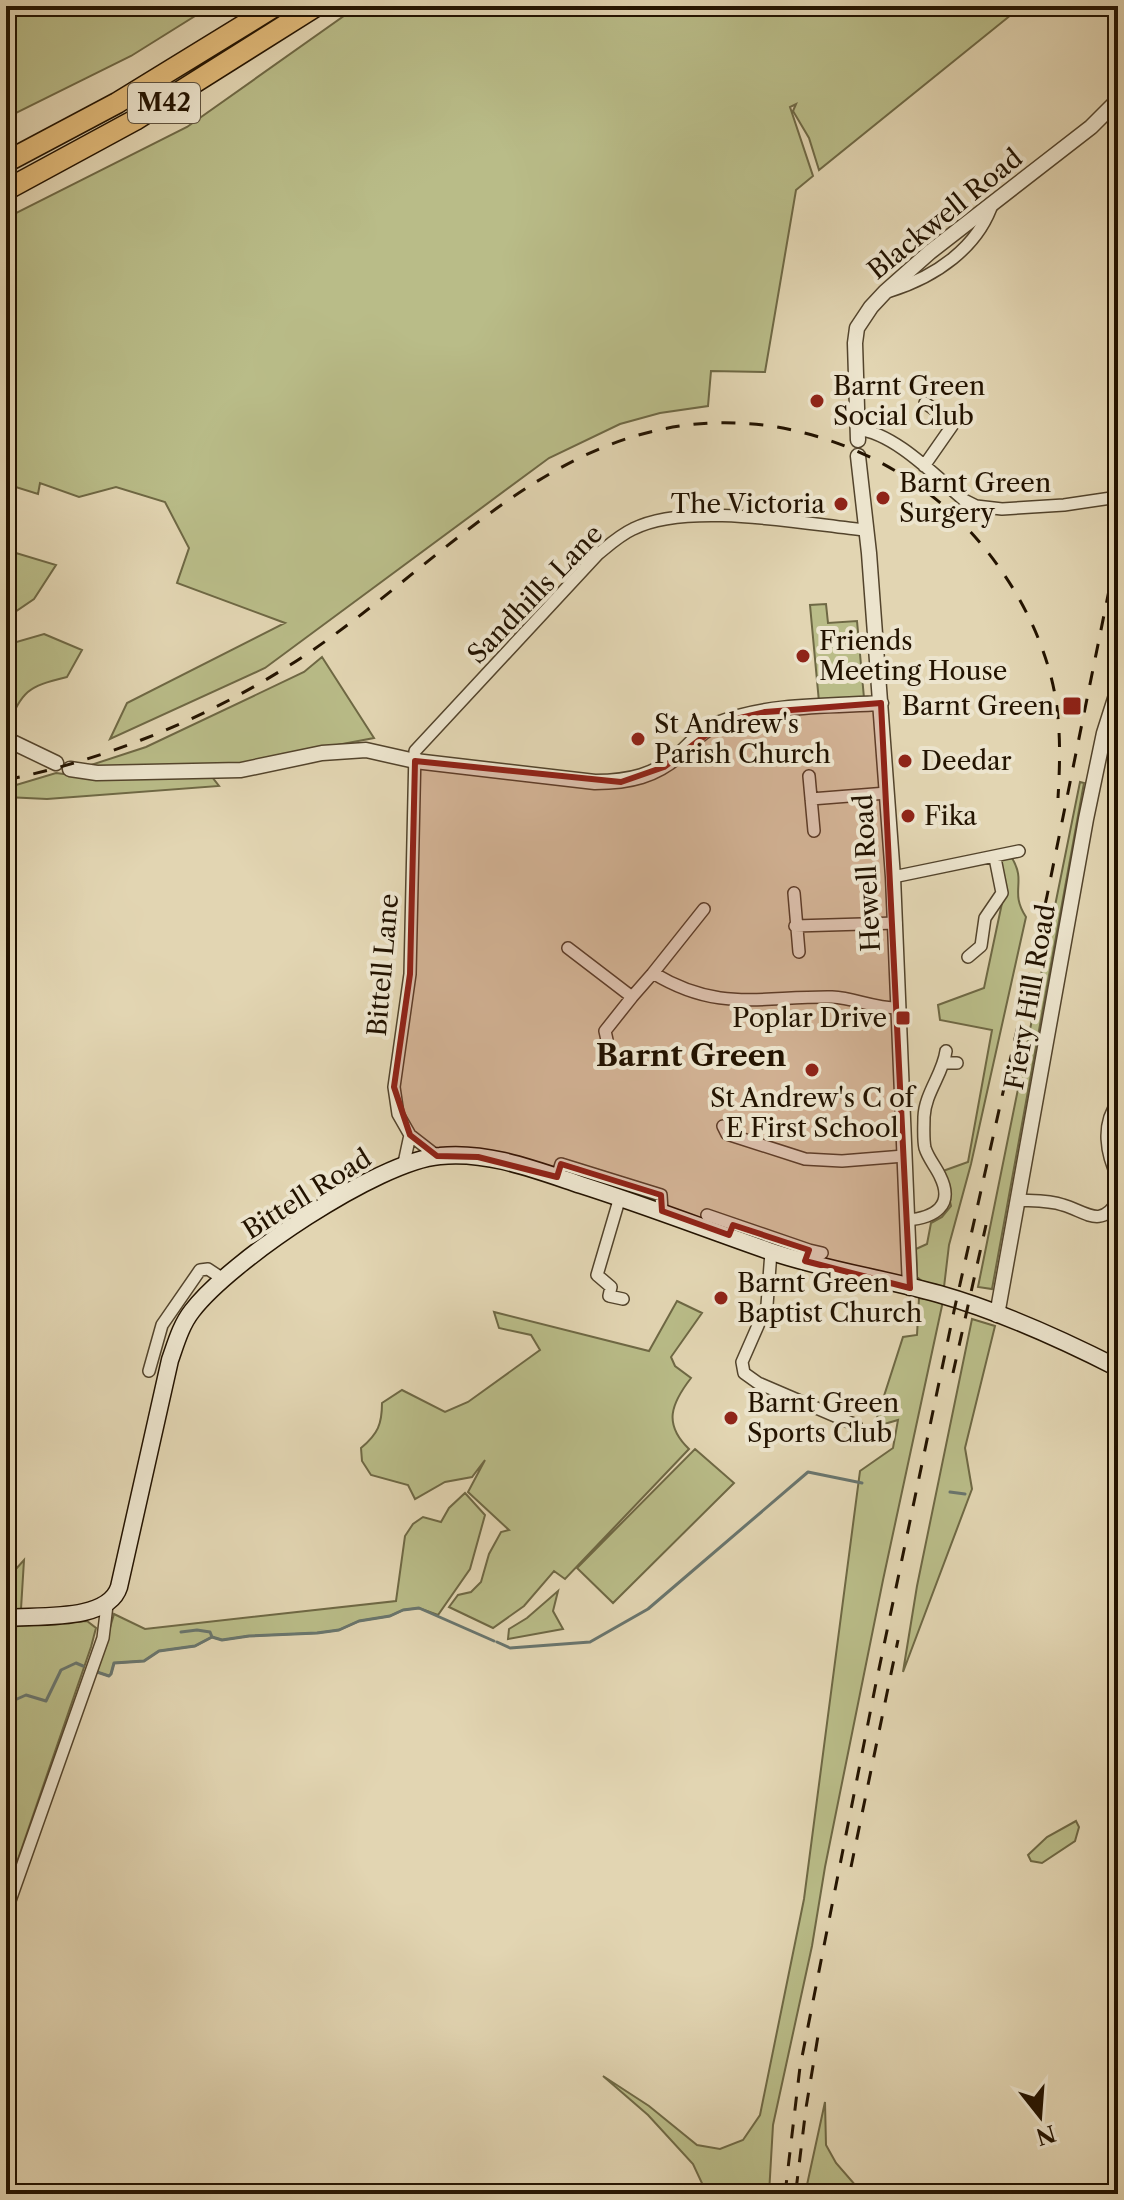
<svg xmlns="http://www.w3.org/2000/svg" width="1124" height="2200" viewBox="0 0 1124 2200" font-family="'Libre Caslon Text',serif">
	<rect width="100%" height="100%" fill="#e2d5b2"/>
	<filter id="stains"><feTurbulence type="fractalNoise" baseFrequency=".0025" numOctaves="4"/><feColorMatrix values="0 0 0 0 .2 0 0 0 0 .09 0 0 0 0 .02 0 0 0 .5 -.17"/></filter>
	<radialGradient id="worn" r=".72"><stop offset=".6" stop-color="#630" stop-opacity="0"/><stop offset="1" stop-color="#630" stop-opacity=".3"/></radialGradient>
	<path fill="#b9bc88" stroke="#6e6844" stroke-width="2" d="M6 6H211L131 56 6 118Z
		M358 6H1022L819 170 809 138 793 111 796 104 790 107 813 176 796 190 765 372 711 371 708 406 660 413 620 424 549 458 265 668 110 739 127 703 285 623 177 583 189 548 165 502 116 487 79 497 40 483 38 494 6 484V218L187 127Z
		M6 550 56 565 34 599 6 618Z
		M826 604 828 623 857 621 864 698 819 702 810 605Z
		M44 634 82 650 67 677C26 687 24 690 6 728V645Z
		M322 657 374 738 232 765 92 769 91 765 146 747 304 672Z
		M56 773 79 776 212 777 219 786 47 799 6 797V788Z
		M1080 782 1084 783 992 1289 978 1287Z
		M1012 858C1027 883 1009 891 1026 917L971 1164 949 1245 944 1287 924 1283 917 1277 916 1249 927 1244 931 1223 942 1217 951 1206 943 1171 968 1162 992 1030 940 1020 938 1005 984 988 1005 889 999 860Z
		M919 1298 943 1301 883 1580 825 1867 812 1946 773 2125 769 2194H707L693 2164 648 2115 603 2076 649 2106 697 2145 720 2149 743 2140 760 2115 804 1899 860 1471 893 1448 898 1420 874 1427 903 1337 917 1335Z
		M677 1301 702 1313 671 1357 675 1366 691 1378C671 1404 663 1424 689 1449L565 1579 554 1571 524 1606 493 1628 449 1607 458 1595 471 1592 481 1582 489 1554 501 1532 509 1530 468 1492 485 1460 472 1477 445 1482 415 1499 408 1485 371 1475 362 1461 361 1448C378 1434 382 1424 382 1403L402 1390 445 1412 468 1402 540 1350 531 1335 499 1328 494 1312 649 1351Z
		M972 1319 995 1326 965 1448 972 1489 903 1672 917 1586Z
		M695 1449 734 1483 613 1603 577 1568Z
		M465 1493 485 1515 470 1569 438 1615 419 1608 403 1610 390 1616 359 1621 339 1630 317 1633 249 1636 222 1640 212 1637 195 1646 159 1651 144 1661 114 1663 111 1674 109 1676 97 1672 114 1614 145 1629 396 1601 405 1536 413 1524 423 1517 441 1522 449 1508Z
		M24 1560 21 1609 6 1610V1580Z
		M558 1591 553 1611 563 1629 508 1639 509 1629 527 1618Z
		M87 1621 96 1628 91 1647 6 1894V1627Z
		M1076 1821 1079 1827 1075 1841 1042 1863 1031 1861 1028 1855 1047 1837Z
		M825 2102 826 2145 836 2163 863 2194H805Z"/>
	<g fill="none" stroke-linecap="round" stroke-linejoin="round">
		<path stroke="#69756d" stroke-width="3" d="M950 1492 965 1494
			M181 1632 197 1630 210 1632 212 1637
			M497 1642 510 1648 590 1642 648 1609 808 1472 862 1483
			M97 1672 109 1676 111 1674 114 1663 144 1661 159 1651 195 1646 212 1637 222 1640 249 1636 317 1633 339 1630 359 1621 390 1616 403 1610 419 1608 494 1641
			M6 1696 17 1699 26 1695 46 1701 61 1670 76 1663 83 1666"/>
		<defs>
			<path id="minor" d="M890 291C935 277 978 248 993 202
				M857 429C895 433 935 476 964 500L976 506 1002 509 1064 505 1118 497
				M924 466 954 423 925 403
				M809 776 814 831
				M811 799 887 793
				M893 877 1019 851
				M794 893 799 952
				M795 926 896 923
				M568 948 632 997 653 973C719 1013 761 996 832 997 855 998 872 1008 898 1008
				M968 957 981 946 985 918 1002 893 995 858
				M653 973 704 909
				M607 1040 605 1031 632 997
				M944 1063H957
				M1118 1102C1101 1124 1106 1154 1118 1178
				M723 1126 727 1134 805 1159 842 1161 904 1156
				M437 1156 410 1135 398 1114 394 1087 410 974 415 751 598 554C609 545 620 535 633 529 688 501 804 524 865 530
				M404 1163 410 1135
				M557 1177 561 1164 661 1195 662 1211
				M620 1197 597 1275 611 1287 609 1296 623 1299
				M1017 1200C1032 1201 1049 1200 1063 1205 1085 1211 1101 1230 1118 1200
				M707 1215 809 1250
				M907 1220C934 1218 955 1206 940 1176 936 1167 928 1158 925 1148 923 1139 924 1126 924 1117 925 1093 943 1074 946 1051
				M771 1252 767 1305 742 1362 744 1373 758 1383 856 1425
				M807 1256 809 1250 822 1253
				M149 1371 162 1325 200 1270 208 1269 223 1279
				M6 1912 103 1638 107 1605"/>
			<path id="tertiary" d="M858 440 855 343 857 328 871 307 885 292 930 252 1091 127 1118 100
				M858 456 869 553 893 877 910 1288
				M6 739 56 763
				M70 769 97 773 241 770 322 753 366 750 415 761 595 782C629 782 656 776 681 753 694 741 703 729 720 723 770 704 828 706 881 703
				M997 1315 1086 819 1104 733 1118 689"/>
			<path id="secondary" d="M6 1618C37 1615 108 1622 119 1587L170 1360C176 1343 181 1325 192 1311 230 1261 378 1161 440 1156 488 1151 536 1170 581 1185 644 1205 706 1229 769 1251 824 1270 883 1278 939 1294 999 1311 1063 1340 1118 1368"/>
			<path id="motorway" d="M6 162 117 103 275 6
				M6 190 135 120 316 6"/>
		</defs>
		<use href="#minor" stroke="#53442c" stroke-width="14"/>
		<use href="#tertiary" stroke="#53442c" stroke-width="17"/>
		<use href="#secondary" stroke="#231300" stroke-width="19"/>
		<use href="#motorway" stroke="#231300" stroke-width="23"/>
		<use href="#minor" stroke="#ece4cd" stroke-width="11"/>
		<use href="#tertiary" stroke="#ece4cd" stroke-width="14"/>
		<use href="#secondary" stroke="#ece4cd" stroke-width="16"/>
		<use href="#motorway" stroke="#e1ba79" stroke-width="20"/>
		<path stroke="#231300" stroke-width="3" stroke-dasharray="14 14" stroke-linecap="butt" d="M6 780C103 760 198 722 282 670 443 572 564 393 777 427 840 438 896 465 944 506 998 553 1042 624 1055 695 1061 729 1060 764 1058 798
			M953 1373 986 1225
			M851 1867 898 1640
			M796 2190 806 2108 820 2024
			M785 2194 800 2067 875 1688 954 1311 1047 896 1118 546"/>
	</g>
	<path fill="#8f2418" fill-opacity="0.2" stroke="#8f2418" stroke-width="6" stroke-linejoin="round" d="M881 703 910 1288 805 1261 809 1250 733 1225 729 1235 662 1211 661 1195 561 1164 557 1177 478 1157 437 1156 410 1135 394 1087 410 974 415 761 621 782 664 767 723 722 765 712Z"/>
	<g fill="#8f2418" stroke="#ece4cd" stroke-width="3">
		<circle cx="817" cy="401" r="8"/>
		<circle cx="883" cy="498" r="8"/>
		<circle cx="841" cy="504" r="8"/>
		<circle cx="803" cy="656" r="8"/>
		<rect x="1062" y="696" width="20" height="20" rx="4"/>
		<circle cx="638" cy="739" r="8"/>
		<circle cx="905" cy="761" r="8"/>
		<circle cx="908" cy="816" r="8"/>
		<rect x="895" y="1010" width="16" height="16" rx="4"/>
		<circle cx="812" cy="1070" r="8"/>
		<circle cx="721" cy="1298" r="8"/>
		<circle cx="731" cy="1418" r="8"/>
	</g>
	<g text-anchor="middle" stroke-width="8" stroke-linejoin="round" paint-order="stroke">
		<rect fill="#ece4cd" stroke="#5f523e" stroke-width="2" x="128" y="83" width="72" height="40" rx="6"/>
		<g font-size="24" font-weight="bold" fill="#231300">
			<text x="164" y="111">M42</text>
		</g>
		<g font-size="26" fill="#231300" stroke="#ece4cd">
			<text transform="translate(945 214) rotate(-39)" y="9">Blackwell Road</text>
			<text transform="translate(535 594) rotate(-46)" y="9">Sandhills Lane</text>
			<text transform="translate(867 873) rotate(-93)" y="9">Hewell Road</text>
			<text transform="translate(383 965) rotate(-85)" y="9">Bittell Lane</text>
			<text transform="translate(1030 997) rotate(-80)" y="9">Fiery Hill Road</text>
			<text transform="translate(307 1194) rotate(-32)" y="9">Bittell Road</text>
		</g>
		<g font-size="26" fill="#231300" stroke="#ece4cd" text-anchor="start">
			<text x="833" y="395">Barnt Green<tspan x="833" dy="30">Social Club</tspan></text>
			<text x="899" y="492">Barnt Green<tspan x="899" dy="30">Surgery</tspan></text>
			<text x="825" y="513" text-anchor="end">The Victoria</text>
			<text x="819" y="650">Friends<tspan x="819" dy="30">Meeting House</tspan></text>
			<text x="1054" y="715" text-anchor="end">Barnt Green</text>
			<text x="654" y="733">St Andrew's<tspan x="654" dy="30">Parish Church</tspan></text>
			<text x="921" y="770">Deedar</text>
			<text x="924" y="825">Fika</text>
			<text x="887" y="1027" text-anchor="end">Poplar Drive</text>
			<text x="812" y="1107" text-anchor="middle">St Andrew's C of<tspan x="812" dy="30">E First School</tspan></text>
			<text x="737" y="1292">Barnt Green<tspan x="737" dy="30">Baptist Church</tspan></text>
			<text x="747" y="1412">Barnt Green<tspan x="747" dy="30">Sports Club</tspan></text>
		</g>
		<g font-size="30" font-weight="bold" fill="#231300" stroke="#ece4cd">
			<text x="691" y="1066">Barnt Green</text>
		</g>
	</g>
	<rect width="1124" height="2200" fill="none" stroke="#e2d5b2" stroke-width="32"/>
	<rect x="8" y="8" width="1108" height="2184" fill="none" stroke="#231300" stroke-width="4"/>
	<rect x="16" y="16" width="1092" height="2168" fill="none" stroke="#231300" stroke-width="2"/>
	<g transform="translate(1040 2116) rotate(163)" stroke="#ece4cd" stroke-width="6" paint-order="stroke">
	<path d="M0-6L14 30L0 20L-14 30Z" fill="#231300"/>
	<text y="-12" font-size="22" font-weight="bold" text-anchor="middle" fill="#231300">N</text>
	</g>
	<rect width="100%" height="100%" filter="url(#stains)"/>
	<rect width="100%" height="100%" fill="url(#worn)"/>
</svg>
